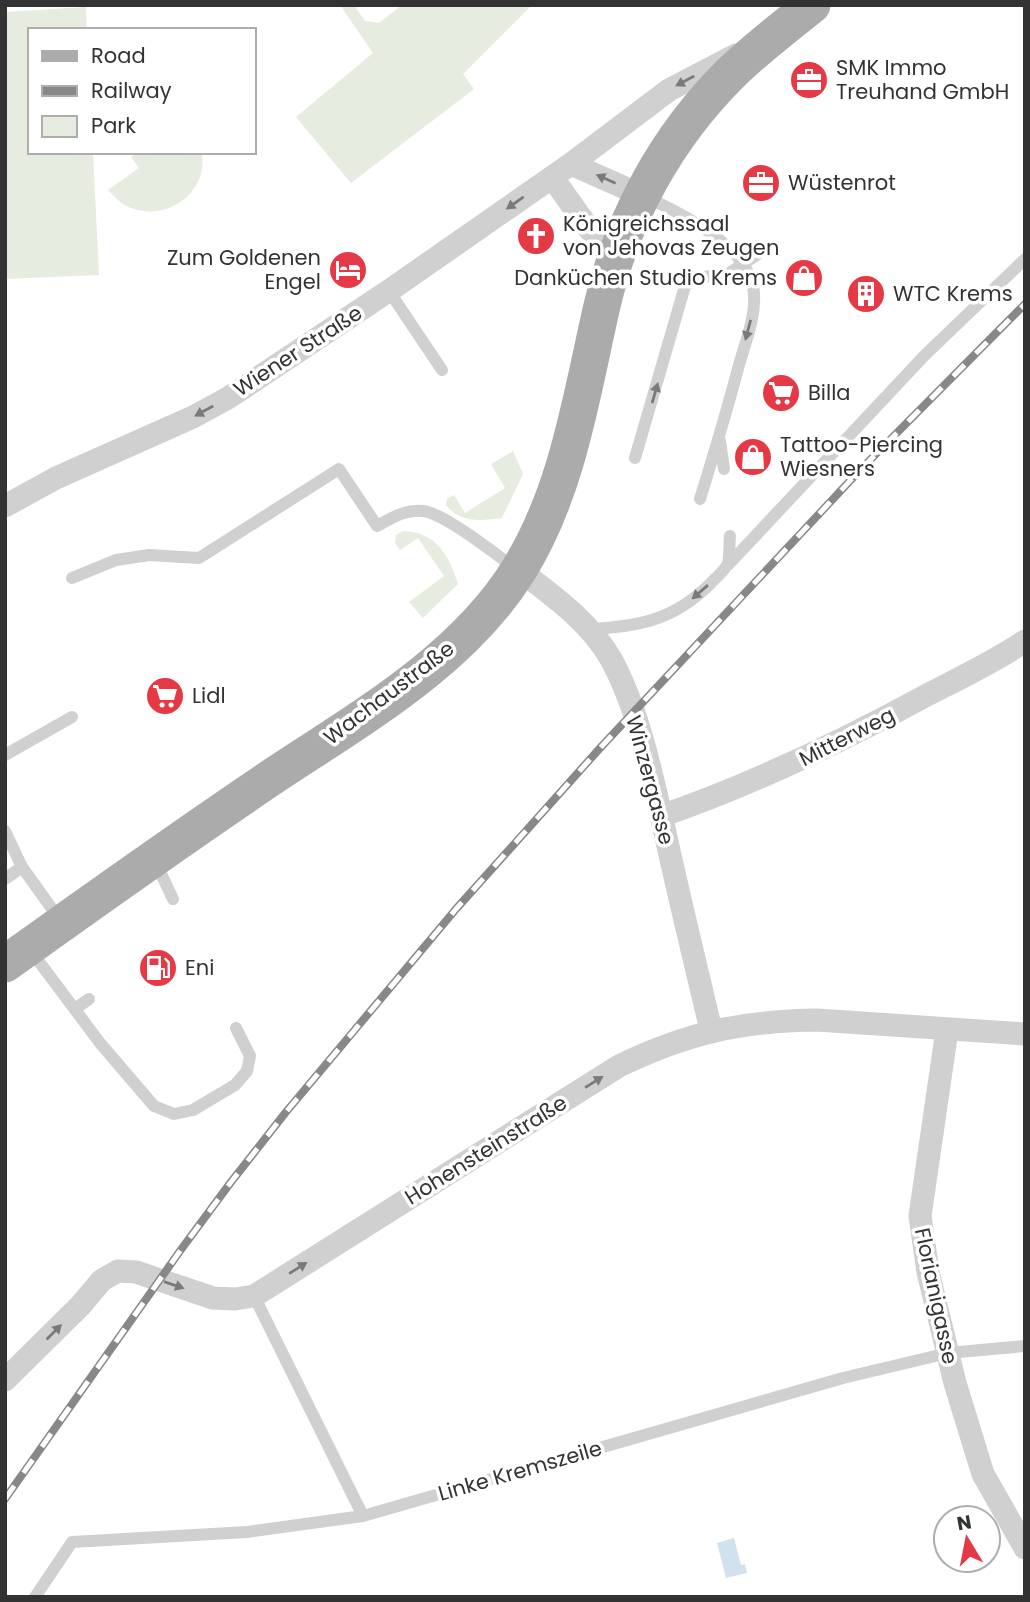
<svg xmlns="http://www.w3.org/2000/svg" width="1030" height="1602" viewBox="0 0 1030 1602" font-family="Poppins,sans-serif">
	<rect width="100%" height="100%" fill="#fff"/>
	<path fill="#e6ecdf" d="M340 5H354L365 21 379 23 402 5H532L463 74 474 89 351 183 296 117 373 53Z
		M86 7 87 30H30V152H93L99 275 5 279V12Z
		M137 152H202C202 157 203 164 202 169 196 204 155 222 125 205 119 202 113 195 108 190L139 168 131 157Z
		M513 451 523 474 502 518C481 521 460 523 446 505L447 499 454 495 465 513 505 488 491 464Z
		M403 531C436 532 449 555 458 584L423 618 409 602 444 576 418 538 400 550 395 543 396 535Z"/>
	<path fill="#cfe2ee" d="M734 1538 741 1565 745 1564 747 1573 726 1578 717 1543Z"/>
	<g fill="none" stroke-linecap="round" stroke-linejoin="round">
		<path stroke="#d0d0d0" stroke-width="12" d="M644 196C680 213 744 244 753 286 758 312 746 340 739 365 727 410 714 454 700 499
			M389 291 442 370
			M720 441 724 469
			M635 458 685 286 695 278 728 274 758 254
			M728 565 924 356 1025 259
			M72 578 116 560 149 555 199 558 339 469 377 526C392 518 405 509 423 511 444 513 495 554 515 568
			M589 629C638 627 674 620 710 584 715 578 725 571 728 563 730 555 729 544 730 536
			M5 755 72 717
			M5 831 22 867 60 920
			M155 861 173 899
			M5 879 22 867
			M31 951 100 1043 154 1106 174 1114 193 1110 235 1085 247 1071 250 1056 236 1028
			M75 1009 89 999
			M254 1296 363 1516
			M35 1597 72 1542 247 1532 363 1516 843 1378 948 1353 1025 1346"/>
		<path stroke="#d0d0d0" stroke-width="23" d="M571 164 641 195
			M552 177 589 229 617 254
			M5 506 56 478 193 417 228 398 393 288 571 164 669 90 736 55
			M519 570C552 595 590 622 611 659 639 710 653 780 666 837 680 901 696 966 711 1030
			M661 816C753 784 841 742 927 695 960 678 994 662 1025 641
			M947 1030 920 1216 928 1272 955 1383 983 1474 1025 1548
			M5 1380 80 1306 102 1280 118 1271 136 1272 213 1298 235 1299 254 1296 619 1066C687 1033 741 1021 817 1020L1025 1034"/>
		<path stroke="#ababab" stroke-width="37" d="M5 964C90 903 176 842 263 783 352 723 460 664 518 571 567 493 581 398 601 310 621 220 666 137 732 72 757 48 785 27 812 5"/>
		<defs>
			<path id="rail" d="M5 1499 180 1251 231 1182 286 1112 456 909 601 747 862 468 1025 304"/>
		</defs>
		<use href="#rail" stroke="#888" stroke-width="8"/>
		<use href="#rail" stroke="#fff" stroke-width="5" stroke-dasharray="16" stroke-linecap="butt"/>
	</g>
	<defs><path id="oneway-solid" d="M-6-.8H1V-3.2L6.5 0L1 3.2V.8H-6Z" transform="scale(1.75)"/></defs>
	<g fill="#7a7a7a">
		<use href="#oneway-solid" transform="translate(685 81) rotate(152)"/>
		<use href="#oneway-solid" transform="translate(606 179) rotate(-156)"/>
		<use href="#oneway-solid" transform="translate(515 203) rotate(145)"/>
		<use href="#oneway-solid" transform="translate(748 330) rotate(105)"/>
		<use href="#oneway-solid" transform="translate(655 393) rotate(-74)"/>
		<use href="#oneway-solid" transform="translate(204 411) rotate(151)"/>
		<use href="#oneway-solid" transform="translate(700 592) rotate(139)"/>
		<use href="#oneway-solid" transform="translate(594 1082) rotate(-32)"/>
		<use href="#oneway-solid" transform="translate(298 1268) rotate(-32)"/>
		<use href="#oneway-solid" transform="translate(174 1285) rotate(19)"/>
		<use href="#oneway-solid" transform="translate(54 1332) rotate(-45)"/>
	</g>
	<defs>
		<symbol id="office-disc" viewBox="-11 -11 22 22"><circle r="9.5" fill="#e63946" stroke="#fff"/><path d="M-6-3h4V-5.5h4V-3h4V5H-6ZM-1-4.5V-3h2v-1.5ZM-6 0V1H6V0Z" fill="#fff"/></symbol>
		<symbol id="church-disc" viewBox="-11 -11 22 22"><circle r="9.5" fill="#e63946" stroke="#fff"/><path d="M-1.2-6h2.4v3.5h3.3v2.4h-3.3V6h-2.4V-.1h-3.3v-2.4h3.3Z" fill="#fff"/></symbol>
		<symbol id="hotel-disc" viewBox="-11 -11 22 22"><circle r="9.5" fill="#e63946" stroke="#fff"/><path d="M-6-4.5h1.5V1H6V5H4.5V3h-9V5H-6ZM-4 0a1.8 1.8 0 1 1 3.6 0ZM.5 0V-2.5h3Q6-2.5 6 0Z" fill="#fff"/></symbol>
		<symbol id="shop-disc" viewBox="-11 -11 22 22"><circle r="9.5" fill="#e63946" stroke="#fff"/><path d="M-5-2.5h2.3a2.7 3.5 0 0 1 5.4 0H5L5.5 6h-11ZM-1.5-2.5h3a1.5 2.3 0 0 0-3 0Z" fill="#fff"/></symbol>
		<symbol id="building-disc" viewBox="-11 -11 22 22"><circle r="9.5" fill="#e63946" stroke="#fff"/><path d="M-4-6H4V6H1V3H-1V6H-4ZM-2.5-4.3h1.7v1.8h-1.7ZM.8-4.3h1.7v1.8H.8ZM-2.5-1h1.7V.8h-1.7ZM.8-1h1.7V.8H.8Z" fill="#fff"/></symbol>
		<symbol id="supermarket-disc" viewBox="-11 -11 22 22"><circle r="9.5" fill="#e63946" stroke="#fff"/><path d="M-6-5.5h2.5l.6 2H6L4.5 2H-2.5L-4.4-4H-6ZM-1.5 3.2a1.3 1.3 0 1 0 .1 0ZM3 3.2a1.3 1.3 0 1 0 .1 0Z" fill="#fff"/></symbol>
		<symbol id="fuel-disc" viewBox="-11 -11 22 22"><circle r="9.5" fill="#e63946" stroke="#fff"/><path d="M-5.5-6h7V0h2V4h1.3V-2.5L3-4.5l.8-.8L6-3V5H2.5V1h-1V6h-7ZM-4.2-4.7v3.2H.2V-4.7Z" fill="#fff"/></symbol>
	</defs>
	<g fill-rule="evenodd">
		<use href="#office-disc" x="787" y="58" width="44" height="44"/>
		<use href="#office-disc" x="739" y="161" width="44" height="44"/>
		<use href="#church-disc" x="514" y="214" width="44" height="44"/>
		<use href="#hotel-disc" x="326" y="248" width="44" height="44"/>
		<use href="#shop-disc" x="782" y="256" width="44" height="44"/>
		<use href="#building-disc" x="844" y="272" width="44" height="44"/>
		<use href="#supermarket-disc" x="759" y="371" width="44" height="44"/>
		<use href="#shop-disc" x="731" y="435" width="44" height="44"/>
		<use href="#supermarket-disc" x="143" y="674" width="44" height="44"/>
		<use href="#fuel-disc" x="136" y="946" width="44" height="44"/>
	</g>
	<g text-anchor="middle" stroke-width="7" stroke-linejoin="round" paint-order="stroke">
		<g font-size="21" fill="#333" stroke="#fff" text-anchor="start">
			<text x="836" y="75">SMK Immo<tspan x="836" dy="24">Treuhand GmbH</tspan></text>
			<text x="788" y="190">Wüstenrot</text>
			<text x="563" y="231">Königreichssaal<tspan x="563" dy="24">von Jehovas Zeugen</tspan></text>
			<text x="321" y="265" text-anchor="end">Zum Goldenen<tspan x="321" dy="24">Engel</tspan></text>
			<text x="777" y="285" text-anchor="end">Danküchen Studio Krems</text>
			<text x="893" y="301">WTC Krems</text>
			<text x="808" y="400">Billa</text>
			<text x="780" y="452">Tattoo-Piercing<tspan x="780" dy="24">Wiesners</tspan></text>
			<text x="192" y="703">Lidl</text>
			<text x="185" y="975">Eni</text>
		</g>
		<g font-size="21" fill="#333" stroke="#fff">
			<text transform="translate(298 351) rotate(-33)" y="7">Wiener Straße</text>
			<text transform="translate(389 693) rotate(-37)" y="7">Wachaustraße</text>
			<text transform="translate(847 737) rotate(-27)" y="7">Mitterweg</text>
			<text transform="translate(650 780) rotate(75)" y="7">Winzergasse</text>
			<text transform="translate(486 1150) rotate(-32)" y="7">Hohensteinstraße</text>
			<text transform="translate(936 1296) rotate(78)" y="7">Florianigasse</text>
			<text transform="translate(520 1471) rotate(-16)" y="7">Linke Kremszeile</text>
		</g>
	</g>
	<rect width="1030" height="1602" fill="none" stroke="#333333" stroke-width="14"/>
	<rect x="28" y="28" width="228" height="126" fill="#ffffff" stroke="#adadad" stroke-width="2"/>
	<rect x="42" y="51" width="35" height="10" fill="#ababab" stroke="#adadad" stroke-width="2"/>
	<text x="91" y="63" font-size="21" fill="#333333">Road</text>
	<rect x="42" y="86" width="35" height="10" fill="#888888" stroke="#adadad" stroke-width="2"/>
	<text x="91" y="98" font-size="21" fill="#333333">Railway</text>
	<rect x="42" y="116" width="35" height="21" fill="#e6ecdf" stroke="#adadad" stroke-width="2"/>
	<text x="91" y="133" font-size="21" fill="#333333">Park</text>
	<g transform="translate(967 1539) rotate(350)"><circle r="33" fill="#ffffff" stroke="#adadad" stroke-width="2"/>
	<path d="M0-5L12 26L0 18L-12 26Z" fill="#e63946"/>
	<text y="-10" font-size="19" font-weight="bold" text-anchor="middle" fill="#333333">N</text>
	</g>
</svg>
